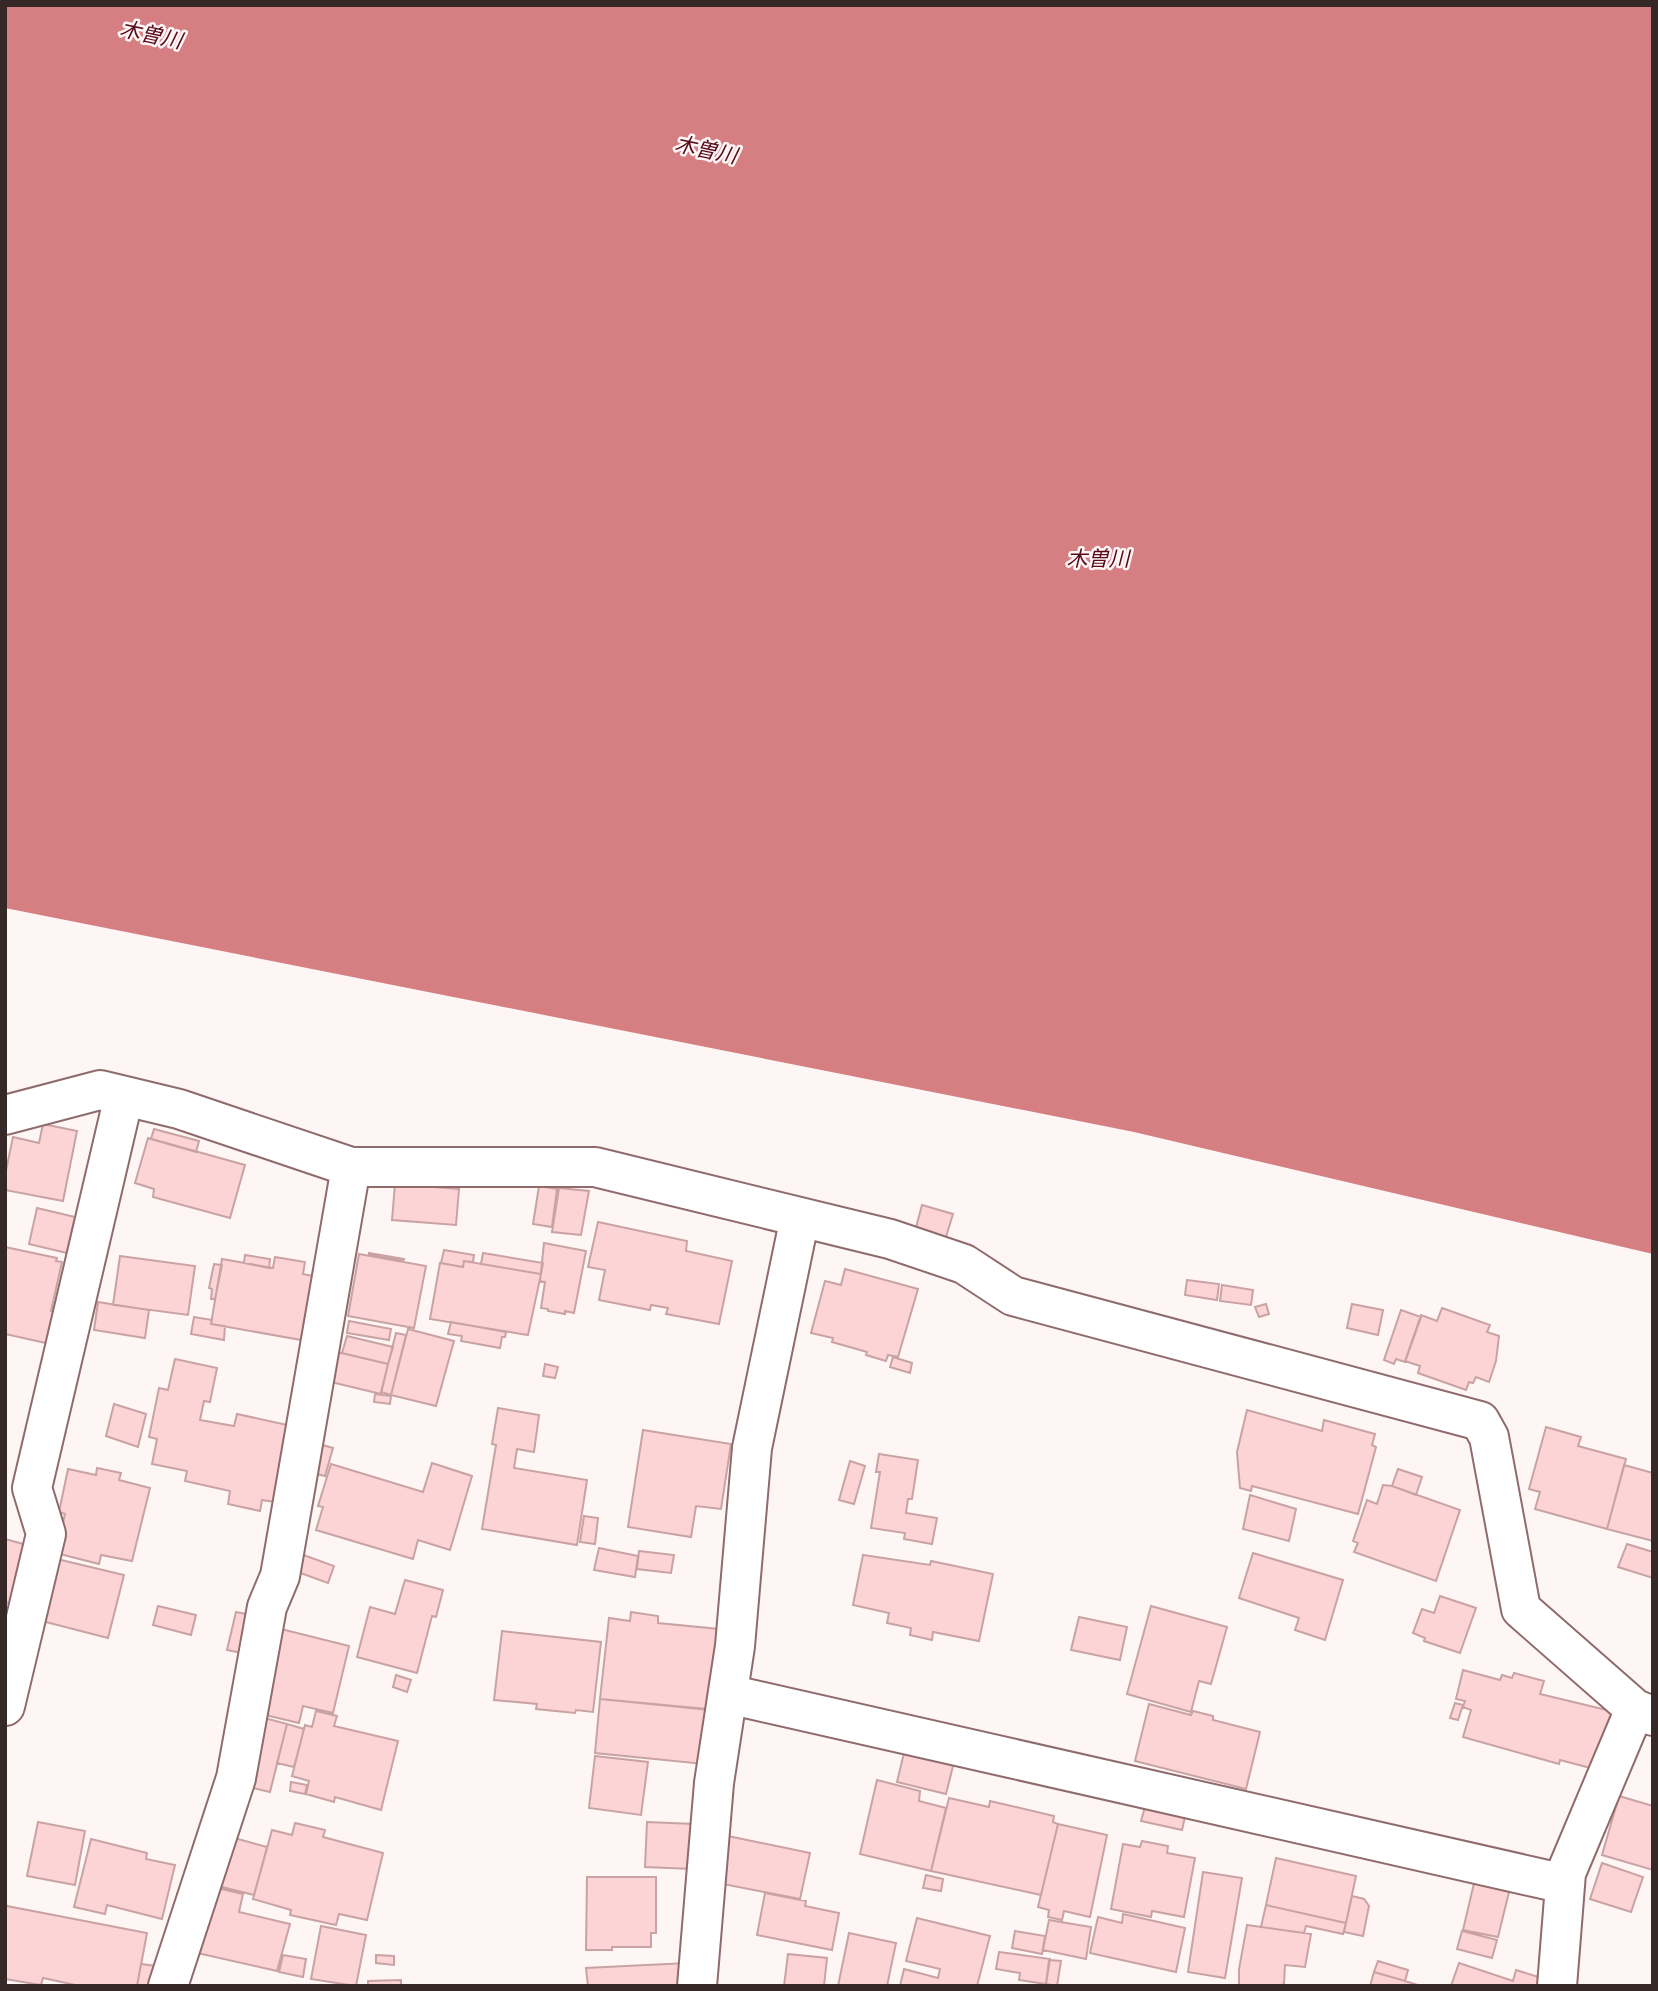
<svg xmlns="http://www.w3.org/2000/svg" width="1658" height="1991" viewBox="0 0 1658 1991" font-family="Montserrat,'Noto Sans JP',sans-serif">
	<rect width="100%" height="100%" fill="#fef5f5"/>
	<path fill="#d57f82" d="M5 5H1653V1254L1134 1132 5 908Z"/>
	<path fill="#fdd4d5" stroke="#c9a3a3" stroke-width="2" d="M43 1124 77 1131 63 1201 5 1190V1175L13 1137 39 1143Z
		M154 1129 199 1141 196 1152 151 1139Z
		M148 1138 245 1165 230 1218 153 1197 154 1189 135 1183Z
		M395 1184 459 1189 456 1225 392 1220Z
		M539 1186 557 1189 552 1227 533 1224Z
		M559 1188 589 1191 581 1235 552 1232Z
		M922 1205 953 1214 945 1240 915 1231Z
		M37 1208 75 1217 67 1253 29 1244Z
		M598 1222 687 1241 686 1251 732 1261 719 1324 666 1314 668 1308 651 1305 650 1310 599 1300 605 1270 588 1267Z
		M544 1243 586 1251 574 1313 565 1311V1314L548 1311V1309L541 1308 545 1282 540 1281Z
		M5 1247 57 1258 56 1261 62 1262 51 1311 57 1312 51 1341 47 1340 46 1343 5 1334Z
		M444 1250 474 1255 473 1262 464 1261 463 1267 441 1263Z
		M369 1253 404 1259 403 1261 369 1255Z
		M483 1253 543 1263 541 1274 481 1264Z
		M359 1254 426 1266 414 1328 348 1316Z
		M245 1255 270 1259 269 1268 244 1263Z
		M120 1256 195 1266 188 1315 113 1305Z
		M275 1257 305 1262 303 1274 318 1277 307 1341 211 1324 222 1259 273 1268Z
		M464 1261 541 1274 528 1335 430 1319 440 1263 463 1267Z
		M214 1264 222 1265 215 1299H211L212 1289 209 1288Z
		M845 1269 918 1289 898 1357 888 1355 886 1361 866 1355 867 1352 832 1342 833 1338 811 1333 825 1281 841 1285Z
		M1187 1280 1219 1284 1217 1300 1185 1295Z
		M1222 1285 1253 1290 1251 1305 1220 1301Z
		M98 1302 149 1310 145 1338 94 1330Z
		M1266 1304 1269 1314 1259 1317 1255 1307Z
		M1352 1304 1383 1310 1378 1335 1347 1328Z
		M1442 1308 1490 1325 1487 1332 1499 1336 1496 1361 1489 1382 1476 1377 1473 1383 1469 1382 1466 1390 1418 1373 1420 1366 1405 1361 1421 1315 1437 1321Z
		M1401 1310 1421 1317 1405 1362 1396 1359 1394 1364 1384 1360Z
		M194 1317 212 1320 211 1324 225 1326 224 1340 191 1334Z
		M349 1321 391 1329 389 1340 347 1333Z
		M451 1322 506 1332 505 1337H502L500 1348 461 1341 462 1336 448 1334Z
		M408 1329 454 1341 436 1406 391 1395Z
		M396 1333 406 1335 391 1395 381 1392Z
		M347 1336 393 1347 388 1364 342 1353Z
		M337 1352 388 1364 381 1394 331 1382Z
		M893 1357 912 1363 910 1373 890 1367Z
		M175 1359 217 1368 210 1402 204 1401 200 1420 234 1426 237 1414 292 1426 275 1502 262 1500 260 1511 228 1504 230 1491 185 1481 187 1471 152 1464 157 1439 149 1437 159 1388 168 1390Z
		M545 1364 558 1367 555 1378 543 1376Z
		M375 1394 391 1396 390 1404 374 1402Z
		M114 1404 146 1414 138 1447 106 1436Z
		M498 1408 539 1415 534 1452 517 1449 514 1468 587 1480 577 1545 482 1529 496 1445 492 1444Z
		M1247 1410 1322 1431 1324 1420 1375 1434 1372 1445 1376 1447 1358 1514 1252 1486 1251 1491 1240 1488 1237 1452Z
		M1546 1427 1581 1437 1578 1446 1626 1459 1607 1529 1535 1509 1540 1492 1529 1489Z
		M643 1430 731 1444 721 1509 696 1506 691 1537 628 1527Z
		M319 1444 333 1448 325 1476 312 1473Z
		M879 1454 918 1460 912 1499H908L906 1513 937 1518 932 1544 904 1539 905 1533 871 1528 880 1472H876Z
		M850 1461 865 1466 854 1504 839 1500Z
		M432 1463 472 1476 450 1550 418 1540 413 1559 316 1530 323 1507 318 1506 331 1464 423 1492Z
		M1624 1465 1653 1473V1541L1607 1529Z
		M97 1468 121 1473 119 1480 150 1488 132 1561 101 1555 99 1564 56 1553 65 1514 59 1512 68 1469 96 1475Z
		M1398 1469 1422 1477 1416 1495 1392 1486Z
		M1383 1485 1392 1486 1460 1510 1436 1581 1354 1552 1358 1543 1353 1541 1367 1500 1377 1504Z
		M1250 1495 1296 1509 1289 1541 1243 1529Z
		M584 1516 598 1518 595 1544 580 1542Z
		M5 1539 27 1545 12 1604 5 1602Z
		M1627 1544 1653 1552V1578L1618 1567Z
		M599 1548 638 1556 635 1577 594 1570Z
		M639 1551 674 1555 671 1573 637 1569Z
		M298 1553 334 1566 328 1583 292 1570Z
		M1253 1553 1343 1580 1325 1640 1295 1630 1299 1618 1239 1598Z
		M863 1555 930 1565 931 1561 993 1574 979 1641 933 1632 932 1640 910 1635 911 1628 887 1623 889 1613 853 1605Z
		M57 1559 124 1575 108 1638 42 1621Z
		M405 1580 443 1590 436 1617 432 1616 417 1673 357 1657 370 1607 395 1614Z
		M1440 1596 1476 1608 1460 1653 1424 1641 1425 1638 1413 1633 1422 1609 1434 1613Z
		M158 1606 196 1615 191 1635 153 1625Z
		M1151 1606 1227 1627 1211 1684 1199 1681 1191 1712 1127 1694Z
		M236 1612 256 1616 247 1654 227 1650Z
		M631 1612 658 1616V1623L719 1629 707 1709 600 1699 609 1618 630 1621Z
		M1079 1617 1127 1627 1120 1660 1071 1650Z
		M281 1629 349 1646 333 1713 303 1706 299 1723 261 1714Z
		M502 1631 601 1642 593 1712 576 1710 575 1713 536 1709 537 1704 494 1700Z
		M1463 1670 1500 1680 1502 1675 1512 1678 1514 1673 1544 1681 1540 1694 1615 1712 1598 1770 1560 1760 1559 1764 1463 1737 1471 1710 1463 1707 1465 1701 1456 1699Z
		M396 1675 411 1680 407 1692 393 1687Z
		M600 1699 710 1710 704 1764 595 1753Z
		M1455 1703 1463 1705 1458 1720 1450 1718Z
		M1149 1704 1191 1715 1193 1711 1213 1716V1720L1260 1732 1246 1789 1135 1761Z
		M316 1711 337 1716 334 1726 398 1741 381 1810 335 1797 334 1802 306 1794 309 1781 292 1776 305 1725 312 1727Z
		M253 1715 287 1724 270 1792 236 1784Z
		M287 1724 304 1729 294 1767 277 1763Z
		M905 1749 954 1762 946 1794 897 1782Z
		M595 1756 648 1762 641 1815 589 1808Z
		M877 1780 920 1791 919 1801 946 1808 931 1871 860 1854Z
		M291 1782 307 1785 305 1794 290 1791Z
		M1619 1796 1653 1806V1870L1602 1855Z
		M949 1798 989 1807 990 1801 1054 1816 1053 1822 1058 1824 1041 1895 931 1871Z
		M1145 1807 1185 1817 1182 1830 1141 1821Z
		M38 1822 85 1831 75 1885 27 1876Z
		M647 1822 694 1824 692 1869 645 1867Z
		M295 1823 325 1830 323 1837 383 1853 367 1920 339 1914 336 1925 290 1915 291 1910 253 1899 272 1830 292 1835Z
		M1058 1824 1107 1835 1090 1917 1064 1911 1062 1920 1048 1917 1049 1910 1038 1907Z
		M227 1836 267 1847 254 1895 214 1885Z
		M728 1836 810 1853 800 1899 723 1884Z
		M91 1839 147 1853 146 1859 175 1865 162 1919 107 1905 105 1914 74 1907Z
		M1142 1841 1168 1846 1167 1853 1195 1858 1184 1917 1152 1911 1151 1917 1111 1909 1123 1844 1140 1847Z
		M1276 1858 1356 1876 1346 1923 1266 1905Z
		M1602 1863 1643 1877 1631 1912 1590 1899Z
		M1203 1872 1242 1878 1225 1978 1188 1972Z
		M926 1875 943 1879 941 1891 923 1888Z
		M587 1877H656V1933H651V1947H612V1950H586Z
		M1475 1879 1510 1888 1498 1937 1463 1930Z
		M213 1887 243 1894 239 1912 290 1924 277 1971 193 1952Z
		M765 1893 806 1901 805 1906 839 1913 832 1950 757 1935Z
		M1352 1896 1364 1899 1369 1906 1363 1936 1344 1932Z
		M5 1903 7 1906 147 1933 137 1986H80L43 1978 41 1985 5 1979Z
		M1266 1905 1346 1923 1343 1934 1306 1926 1304 1933 1261 1927Z
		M1123 1914 1185 1928 1176 1972 1090 1953 1098 1917 1122 1923Z
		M917 1918 990 1936 977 1986H900L904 1969 938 1978 940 1969 906 1961Z
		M1049 1920 1091 1927 1086 1959 1043 1950Z
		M1247 1925 1311 1934 1305 1967 1285 1965 1284 1984 1279 1986H1239V1969Z
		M321 1926 366 1935 356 1986 311 1979Z
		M1015 1931 1045 1936 1042 1954 1012 1948Z
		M1462 1931 1497 1940 1492 1958 1457 1949Z
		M849 1933 896 1943 887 1986H838Z
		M999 1952 1050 1959 1046 1984 1019 1980 1020 1973 996 1969Z
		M788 1954 827 1958 824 1986H784Z
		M283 1955 306 1959 303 1977 279 1972Z
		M376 1955 394 1956V1965L376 1963Z
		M1049 1960 1061 1961 1057 1986 1046 1984Z
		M1378 1961 1408 1970 1405 1981 1374 1972Z
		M687 1963 684 1986H588L586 1968Z
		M1459 1963 1513 1981 1516 1970 1548 1980 1546 1986H1451Z
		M141 1964 165 1967 161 1986H137Z
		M1374 1972 1405 1981 1421 1986H1370Z
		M401 1980V1986H368V1981Z"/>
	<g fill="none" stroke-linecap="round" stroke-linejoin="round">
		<defs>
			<path id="minor" d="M5 1115 100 1090 179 1109 351 1167H595L890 1239 964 1264 1013 1296 1480 1421 1489 1437 1521 1609 1635 1709
				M728 1694 1565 1884
				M5 1706 46 1534 32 1488 124 1096
				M168 1986 236 1778 267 1607 280 1576 351 1167
				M697 1986 714 1783 735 1646 752 1448 800 1217
				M1557 1986 1566 1873 1635 1709 1653 1716"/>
		</defs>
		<use href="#minor" stroke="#8f6b6c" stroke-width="42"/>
		<use href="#minor" stroke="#fff" stroke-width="38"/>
	</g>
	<g text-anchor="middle" stroke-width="5" stroke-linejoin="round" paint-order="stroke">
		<g font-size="21" font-style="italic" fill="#590a19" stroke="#fef5f5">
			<text transform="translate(151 35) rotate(12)" y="7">木曽川</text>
			<text transform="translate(706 150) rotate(12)" y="7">木曽川</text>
			<text x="1098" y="566">木曽川</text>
		</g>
	</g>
	<rect width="1658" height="1991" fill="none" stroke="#372828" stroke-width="14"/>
</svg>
